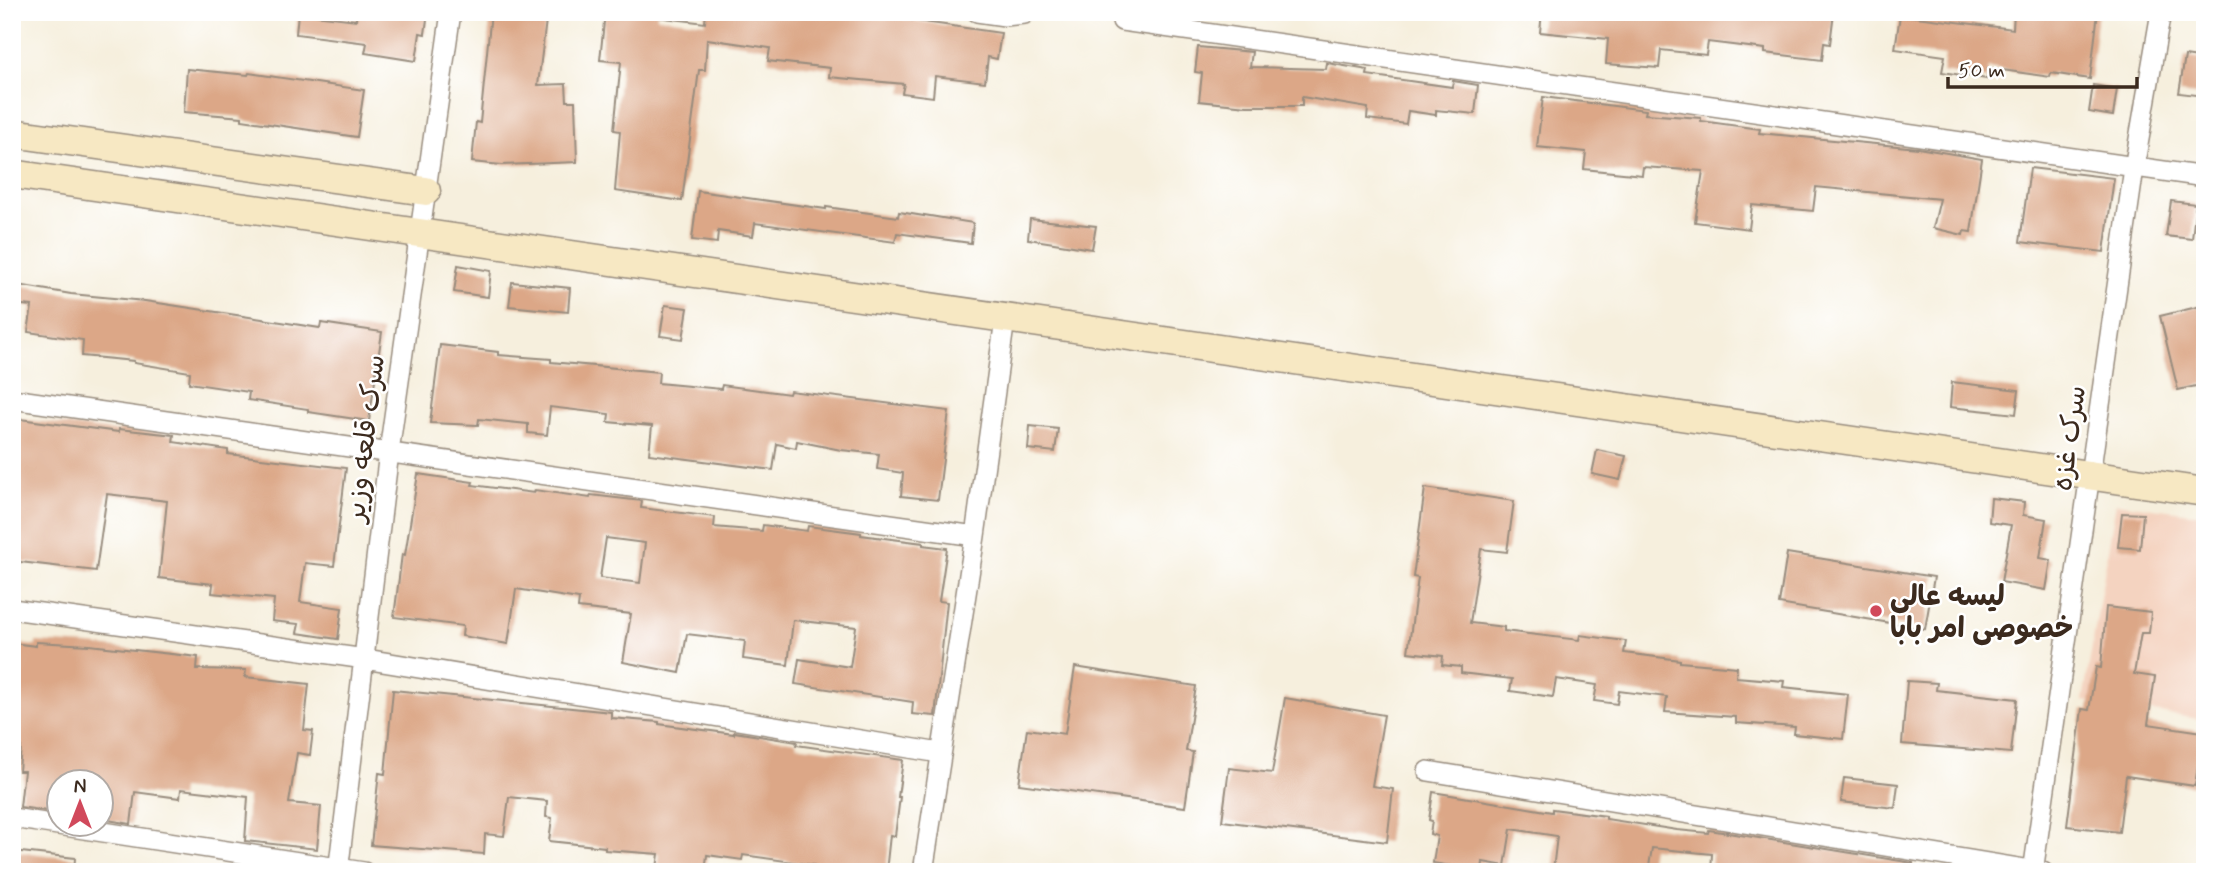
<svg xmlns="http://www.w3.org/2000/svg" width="2217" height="884" viewBox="0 0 2217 884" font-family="Mynerve,'Playpen Sans Arabic',sans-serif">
	<rect width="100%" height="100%" fill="#fff"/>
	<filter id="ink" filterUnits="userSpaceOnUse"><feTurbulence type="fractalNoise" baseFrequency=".0143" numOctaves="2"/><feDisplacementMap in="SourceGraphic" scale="14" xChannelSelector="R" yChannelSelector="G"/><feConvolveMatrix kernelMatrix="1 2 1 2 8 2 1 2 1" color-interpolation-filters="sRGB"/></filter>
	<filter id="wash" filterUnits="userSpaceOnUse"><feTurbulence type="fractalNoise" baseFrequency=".00686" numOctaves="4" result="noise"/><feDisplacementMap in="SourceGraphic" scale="28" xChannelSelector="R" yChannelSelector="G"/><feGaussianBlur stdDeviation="1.57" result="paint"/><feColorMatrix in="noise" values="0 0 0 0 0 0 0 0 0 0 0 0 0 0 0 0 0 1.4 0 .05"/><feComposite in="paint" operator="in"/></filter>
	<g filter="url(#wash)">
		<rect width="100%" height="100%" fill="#f6efdd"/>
		<path fill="#f4d3c0" d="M2116 503 2205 515V720L2083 701Z"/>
		<g id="blocks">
			<path fill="#dca787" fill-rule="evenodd" d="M357 12H428L425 34 420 33 416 61 365 53 367 43 296 34 298 13 356 20Z
				M491 12H547L538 85 566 84 567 101H575L577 162 502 165 472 162 476 122 480 123Z
				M605 12H657V17L705 23 706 12H825L889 19V17L1001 33 997 59 988 57 985 82 935 76 933 97 902 93 904 84 829 77 830 68 768 61 770 48 707 39 705 70H699L682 201 615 191 620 131 614 130 621 62 600 60Z
				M1542 12H1834L1830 44 1824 43 1822 60 1765 53V49L1708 42 1706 55 1661 50 1659 68 1606 64 1608 39 1540 32Z
				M2014 12H2098L2090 79 2051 73 2050 77 1988 68 1987 79 1942 72 1945 56 1895 49 1900 15 2013 29Z
				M1198 47 1252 52 1250 67 1326 69 1327 63 1368 70 1367 75 1452 87 1453 81 1478 85 1475 114 1436 110V115L1408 111 1406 124 1367 119 1368 108 1302 97V106H1247L1199 101 1202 73 1195 72Z
				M2185 56 2205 59V96L2179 93Z
				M187 69 248 75 249 73 364 90 357 137 242 120V117L184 112Z
				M2093 85 2117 89 2113 116 2089 112Z
				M1543 97 1646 110 1645 114 1701 118V121L1760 129 1759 133 1918 148 1982 159 1971 232 1964 231 1963 235 1933 228 1940 199 1816 187 1813 211 1752 205 1749 229 1695 222 1703 171 1643 167 1642 175 1584 169 1586 152 1537 147Z
				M2030 168 2114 178 2104 252 2020 242Z
				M698 191 826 209V207L898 217 899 212 924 216V215L973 223 971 243 897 233 895 242 755 223 753 236 718 231 717 243 692 240Z
				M2171 201 2196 204 2192 239 2166 236Z
				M1030 219 1096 226 1092 249 1028 239Z
				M458 265 491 271 488 297 454 292Z
				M512 282 570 288 568 312 509 306Z
				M12 284 71 294 145 301 320 328 321 323 382 332 369 421 308 412V409L248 400 249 392 189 383 190 372 134 363V361L82 356 83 340 28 332 32 306 12 304Z
				M665 305 688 308 683 339 660 336Z
				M2205 305V384L2178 390 2160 316Z
				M440 345 498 352V355L551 359V362L659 372 658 383 721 389 722 385 789 394 790 391 949 411 938 500 901 496 903 473 877 469 879 454 841 450 797 441 796 448 777 444 773 470 649 454 652 426 608 422 609 414 550 407 547 435 528 433V424L479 419 478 425 430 423Z
				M1952 382 2019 390 2016 414 1950 407Z
				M12 418 119 432V429L174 435 173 442 228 450V454L346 468 334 566 305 563 300 602 342 608 338 639 297 633 299 624 272 621 274 599 212 593 213 584 159 578 167 501 107 494 96 571 12 561V495L15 465H12Z
				M1030 426 1058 429 1055 452 1028 449Z
				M1597 450 1626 456 1620 480 1592 474Z
				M418 474 473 482 472 485 534 493 535 490 590 498 591 495 642 501 641 508 715 517 714 527 762 531 763 525 807 531 808 526 861 533V535L923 543V545L947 548 939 601 947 602 935 716 912 714 913 702 795 684 799 659 850 667 856 627 793 620 788 665 743 659 745 641 687 634 680 673 623 662 631 614 578 608 579 599 516 589 508 644 462 636 463 626 394 617 402 554 405 555ZM606 538 645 543 640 583 600 578Z
				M1425 488 1514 501 1507 552 1481 549 1470 623 1504 627V631L1579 640 1580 635 1626 641 1624 653 1680 660V662L1737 667 1736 677 1784 681 1783 687 1848 694 1843 739 1794 734 1795 727 1736 723V717L1665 712 1667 697 1619 691 1617 704 1594 701 1597 685 1556 679 1553 697 1510 691 1512 679 1461 673V667L1442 665 1443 656 1408 652 1418 578 1413 577Z
				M1991 498 2024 502 2023 515 2046 519 2040 558 2051 560 2046 590 2001 582 2011 525 1989 522Z
				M2122 513 2143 514 2140 549 2118 547Z
				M1787 553 1934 577 1925 629 1779 604Z
				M2106 607 2151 612 2149 633H2141L2134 674 2155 677 2148 724 2203 732 2195 786 2126 776 2119 832 2067 826 2082 709 2089 710 2096 667 2101 668Z
				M36 642 89 645 198 657 197 669 246 670 245 677 309 684 304 730 313 731 310 755 297 753 289 803 321 806 317 849 245 841 248 797 181 789 180 798 135 792 131 824 102 819V782H60V813L20 807 24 771H19L21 747H14L18 707 12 706V643L36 646Z
				M1075 667 1196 686 1186 751 1193 752 1185 807 1019 784 1027 729 1065 734Z
				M1907 681 1937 683 1936 690 2017 699 2011 753 1902 744Z
				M393 690 611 712V718L659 722V724L734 734V732L797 742 796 745 903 760 898 797H900L895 836 890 835 886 872H813L814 865 743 855 742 860 707 855 705 872 657 868 659 854 605 850V847L549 841 552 818 546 817 547 801 509 797 504 836 485 834 484 854 371 845 379 773 385 774Z
				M1285 698 1384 715 1372 786 1393 789 1387 842 1222 821 1229 768 1272 773Z
				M1844 778 1898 784 1895 808 1841 802Z
				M1433 792 1552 812V809L1606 816V819L1677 830 1708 833 1709 830 1722 832 1913 863 1912 872H1711L1712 854 1652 848 1648 872H1568L1553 870 1557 836 1511 829 1505 866 1483 862 1482 871 1433 863 1437 836 1430 834 1432 821 1429 820Z
				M12 851 75 858 74 872H12Z"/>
		</g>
	</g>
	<g filter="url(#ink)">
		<use href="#blocks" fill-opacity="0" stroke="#988c7e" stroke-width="2"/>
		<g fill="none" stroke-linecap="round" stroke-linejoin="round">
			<defs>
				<path id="street" d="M977 12 1005 16 1024 14 1025 12
					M1121 12 1122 21 2205 177
					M12 399 975 536
					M12 609 365 659 940 753
					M1428 771 2043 872
					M12 818 364 872
					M338 872 389 452 451 12
					M923 872 975 536 1005 319
					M2033 872 2134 168 2161 12"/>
				<path id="secondary" d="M12 133 426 191
					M12 174 2205 492"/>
			</defs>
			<use href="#street" stroke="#988c7e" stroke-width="22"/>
			<use href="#secondary" stroke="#988c7e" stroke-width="31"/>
			<use href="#street" stroke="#fff" stroke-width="19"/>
			<use href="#secondary" stroke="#f7e8c3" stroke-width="28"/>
		</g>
	</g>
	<circle fill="#d1495b" stroke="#fff" stroke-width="2.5" cx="1876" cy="611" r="7"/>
	<g text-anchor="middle" stroke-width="5" stroke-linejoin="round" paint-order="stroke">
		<g font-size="28" fill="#3b2a1e" stroke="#fff">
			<text transform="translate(364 438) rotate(-83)" y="10">سرک قلعه وزیر</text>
			<text transform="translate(2068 438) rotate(-82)" y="10">سرک غزه</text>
		</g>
		<g font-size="28" font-weight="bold" fill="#3b2a1e" stroke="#fff" text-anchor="start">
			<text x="1890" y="605">لیسه عالی<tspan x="1890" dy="32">خصوصی امر بابا</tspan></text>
		</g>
	</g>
	<rect width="2217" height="884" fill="none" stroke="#fff" stroke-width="42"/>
	<g transform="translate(80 803)"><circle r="33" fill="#ffffff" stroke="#b1aaa5" stroke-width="2"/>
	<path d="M0-5L12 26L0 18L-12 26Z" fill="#d1495b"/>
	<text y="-10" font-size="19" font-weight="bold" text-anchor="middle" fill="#3b2a1e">N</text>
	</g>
	<path d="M1948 77v10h189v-10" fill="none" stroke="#3b2a1e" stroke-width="3.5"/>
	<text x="1958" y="77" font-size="21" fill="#3b2a1e" stroke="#ffffff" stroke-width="5" paint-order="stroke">50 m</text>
</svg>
